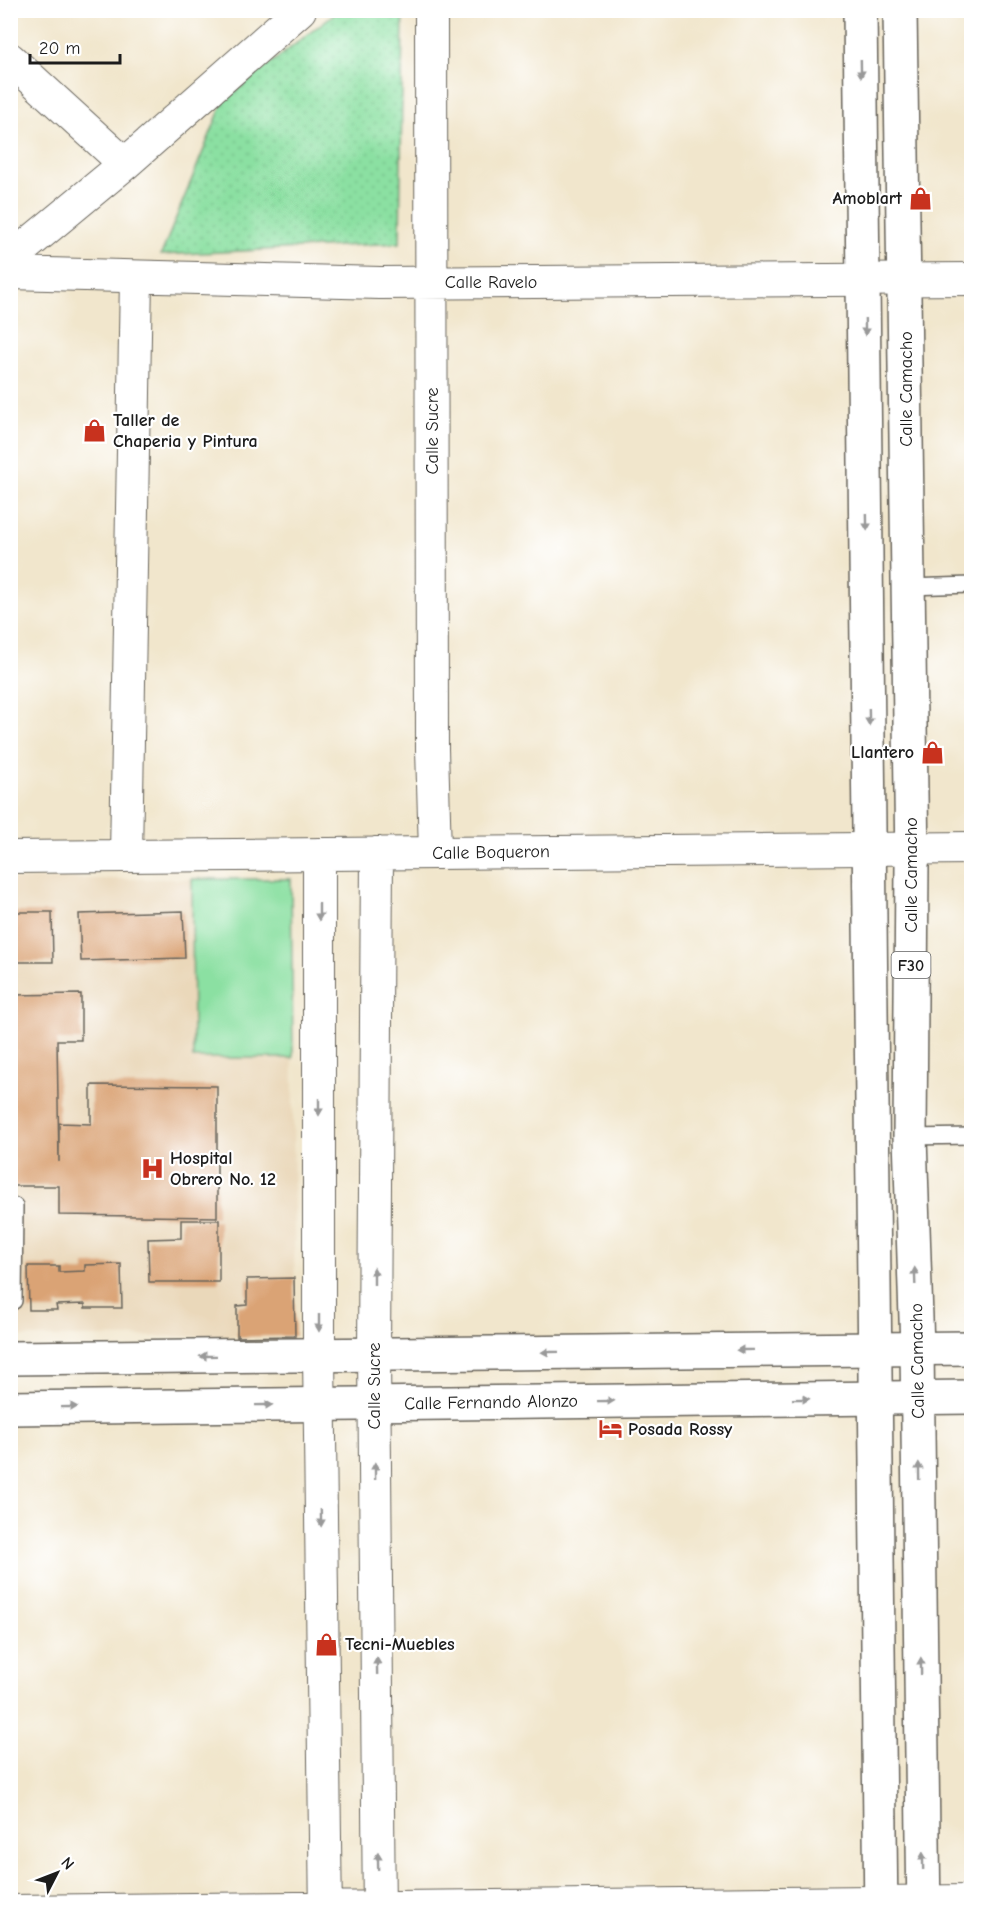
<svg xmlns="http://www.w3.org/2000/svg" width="982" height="1930" viewBox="0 0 982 1930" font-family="'Comic Neue',sans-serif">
	<defs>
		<pattern id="park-dots" width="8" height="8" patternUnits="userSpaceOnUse" patternTransform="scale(1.5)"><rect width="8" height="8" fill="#8be0a2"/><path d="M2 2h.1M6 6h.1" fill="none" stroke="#77c08b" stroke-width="1.8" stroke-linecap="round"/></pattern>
	</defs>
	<rect width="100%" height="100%" fill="#fff"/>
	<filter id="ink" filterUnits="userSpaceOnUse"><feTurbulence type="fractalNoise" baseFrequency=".0167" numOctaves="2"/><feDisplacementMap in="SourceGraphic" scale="12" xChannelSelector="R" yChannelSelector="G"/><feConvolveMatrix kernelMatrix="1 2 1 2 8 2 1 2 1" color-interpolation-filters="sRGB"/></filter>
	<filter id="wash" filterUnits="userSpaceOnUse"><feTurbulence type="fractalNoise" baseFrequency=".008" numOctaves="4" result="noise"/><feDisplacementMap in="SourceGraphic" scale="24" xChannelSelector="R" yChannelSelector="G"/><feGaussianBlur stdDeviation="1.35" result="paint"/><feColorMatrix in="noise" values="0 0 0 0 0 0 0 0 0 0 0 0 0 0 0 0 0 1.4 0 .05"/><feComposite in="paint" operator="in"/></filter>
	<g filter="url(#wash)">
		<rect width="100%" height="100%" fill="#f1e6cc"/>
		<path fill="#ead8ba" d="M11 879H291L295 1336 11 1337Z"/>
		<path fill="url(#park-dots)" stroke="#547e5f" stroke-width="1.5" d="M339 10 403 11 400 243 161 255 224 100Z"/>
		<path fill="#8be0a2" stroke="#547e5f" stroke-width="1.5" d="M192 879H291L293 1058H193Z"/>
		<g id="blocks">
			<path fill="#daa374" d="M183 911 185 958 81 961 79 914Z
				M10 912H52L53 962H10Z
				M81 994V1040H57L59 1162V1123L91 1124V1085L217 1086V1217L59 1215V1186H10L11 995Z
				M181 1220H219V1282H149L148 1239 181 1238Z
				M121 1264 122 1308H85V1304L56 1305 57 1310H29L28 1266H59V1272L85 1271V1265Z
				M294 1278 295 1336 237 1337V1306L247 1305V1279Z"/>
		</g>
	</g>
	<g filter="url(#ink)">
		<use href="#blocks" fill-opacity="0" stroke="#67635a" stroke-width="1.5"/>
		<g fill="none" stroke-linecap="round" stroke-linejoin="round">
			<defs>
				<path id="lane" d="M907 587 972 585
					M910 1137 972 1136
					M10 1301H14L15 1206"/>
				<path id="street" d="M431 10 432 749 435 852
					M10 59 125 164
					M10 259 125 164 300 10
					M10 273 380 283 972 279
					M377 853 374 1354 379 1920
					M319 854V1355L326 1920
					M126 856 136 277
					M10 857 972 848
					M10 1911 972 1901"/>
				<path id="secondary" d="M10 1358 972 1348
					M10 1408 972 1397"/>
				<path id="highway" d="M860 10 881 1920
					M900 10 912 864 910 1137 917 1348 924 1920"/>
			</defs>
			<use href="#lane" stroke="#67635a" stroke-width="18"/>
			<use href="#street" stroke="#67635a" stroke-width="34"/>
			<use href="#secondary" stroke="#67635a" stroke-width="36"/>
			<use href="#highway" stroke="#67635a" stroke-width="36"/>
			<use href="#lane" stroke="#fff" stroke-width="15"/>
			<use href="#street" stroke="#fff" stroke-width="32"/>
			<use href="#secondary" stroke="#fff" stroke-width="33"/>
			<use href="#highway" stroke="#fff" stroke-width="33"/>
		</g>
		<defs><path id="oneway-solid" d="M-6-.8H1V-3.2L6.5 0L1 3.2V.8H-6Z" transform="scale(1.5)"/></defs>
		<g fill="#999">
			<use href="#oneway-solid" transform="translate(861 69) rotate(89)"/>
			<use href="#oneway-solid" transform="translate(865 327) rotate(89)"/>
			<use href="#oneway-solid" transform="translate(867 522) rotate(89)"/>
			<use href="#oneway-solid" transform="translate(869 717) rotate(89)"/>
			<use href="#oneway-solid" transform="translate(319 912) rotate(90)"/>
			<use href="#oneway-solid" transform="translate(319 1107) rotate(90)"/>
			<use href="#oneway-solid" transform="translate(374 1276) rotate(-90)"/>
			<use href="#oneway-solid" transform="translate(915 1276) rotate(-92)"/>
			<use href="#oneway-solid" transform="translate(319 1323) rotate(90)"/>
			<use href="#oneway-solid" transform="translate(745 1350) rotate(179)"/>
			<use href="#oneway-solid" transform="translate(550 1352) rotate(179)"/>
			<use href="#oneway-solid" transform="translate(208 1356) rotate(179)"/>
			<use href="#oneway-solid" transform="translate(801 1399) rotate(-1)"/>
			<use href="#oneway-solid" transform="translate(606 1401) rotate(-1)"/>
			<use href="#oneway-solid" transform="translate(264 1405) rotate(-1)"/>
			<use href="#oneway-solid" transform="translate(69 1407) rotate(-1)"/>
			<use href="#oneway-solid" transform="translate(375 1471) rotate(-91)"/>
			<use href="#oneway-solid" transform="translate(919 1471) rotate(-91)"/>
			<use href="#oneway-solid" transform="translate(321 1518) rotate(89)"/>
			<use href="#oneway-solid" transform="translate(377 1666) rotate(-91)"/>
			<use href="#oneway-solid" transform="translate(921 1666) rotate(-91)"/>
			<use href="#oneway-solid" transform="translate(378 1861) rotate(-91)"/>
			<use href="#oneway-solid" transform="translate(923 1861) rotate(-91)"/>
		</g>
	</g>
	<defs>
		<symbol id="shop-bare" viewBox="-9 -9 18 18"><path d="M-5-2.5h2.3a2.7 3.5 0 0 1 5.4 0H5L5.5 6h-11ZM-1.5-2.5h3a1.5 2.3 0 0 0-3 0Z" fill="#c8321e" stroke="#fff" stroke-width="2.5" paint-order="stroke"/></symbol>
		<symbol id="hospital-bare" viewBox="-9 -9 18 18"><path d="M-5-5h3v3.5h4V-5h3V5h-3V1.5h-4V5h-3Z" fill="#c8321e" stroke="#fff" stroke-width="2.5" paint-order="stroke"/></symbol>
		<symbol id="hotel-bare" viewBox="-9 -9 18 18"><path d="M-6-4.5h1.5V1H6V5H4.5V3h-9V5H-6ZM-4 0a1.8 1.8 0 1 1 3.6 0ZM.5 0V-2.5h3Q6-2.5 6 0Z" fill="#c8321e" stroke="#fff" stroke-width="2.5" paint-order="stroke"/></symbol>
	</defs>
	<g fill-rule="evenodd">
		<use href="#shop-bare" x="904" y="182" width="33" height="33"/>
		<use href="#shop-bare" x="78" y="414" width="33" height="33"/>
		<use href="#shop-bare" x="916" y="736" width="33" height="33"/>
		<use href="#hospital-bare" x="136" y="1152" width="33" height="33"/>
		<use href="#hotel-bare" x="594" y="1412" width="33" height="33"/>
		<use href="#shop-bare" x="310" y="1628" width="33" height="33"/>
	</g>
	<g text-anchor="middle" stroke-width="4.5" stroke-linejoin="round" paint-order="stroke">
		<rect fill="#fff" stroke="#606060" stroke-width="1.5" x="891.5" y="952" width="39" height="26" rx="4.5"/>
		<g font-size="16" font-weight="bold" fill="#1c1c1c">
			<text x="911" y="971">F30</text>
		</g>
		<g font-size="18" font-weight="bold" fill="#1c1c1c" stroke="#fff" text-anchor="start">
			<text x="902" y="204" text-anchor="end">Amoblart</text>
			<text x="113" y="426">Taller de<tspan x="113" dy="21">Chaperia y Pintura</tspan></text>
			<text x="914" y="758" text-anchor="end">Llantero</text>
			<text x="170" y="1164">Hospital<tspan x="170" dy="21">Obrero No. 12</tspan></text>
			<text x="628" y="1435">Posada Rossy</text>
			<text x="345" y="1650">Tecni-Muebles</text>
		</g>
		<g font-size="18" fill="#1c1c1c" stroke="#fff">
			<text x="491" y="288">Calle Ravelo</text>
			<text transform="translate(906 389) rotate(-90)" y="6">Calle Camacho</text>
			<text transform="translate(432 431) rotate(-90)" y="6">Calle Sucre</text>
			<text transform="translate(491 852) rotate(-1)" y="6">Calle Boqueron</text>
			<text transform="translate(911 875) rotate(-90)" y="6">Calle Camacho</text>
			<text transform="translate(917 1361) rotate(-91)" y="6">Calle Camacho</text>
			<text transform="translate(374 1386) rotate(-90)" y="6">Calle Sucre</text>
			<text transform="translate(491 1402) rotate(-1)" y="6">Calle Fernando Alonzo</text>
		</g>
	</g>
	<rect width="982" height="1930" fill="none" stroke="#fff" stroke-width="36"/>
	<g transform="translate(57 1873) rotate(48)" stroke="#ffffff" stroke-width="4.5" paint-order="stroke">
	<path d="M0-4.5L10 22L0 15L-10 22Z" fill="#1c1c1c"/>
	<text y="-9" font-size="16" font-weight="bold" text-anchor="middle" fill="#1c1c1c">N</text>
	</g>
	<path d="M30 54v9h90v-9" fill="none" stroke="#1c1c1c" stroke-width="3"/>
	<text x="39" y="54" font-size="18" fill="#1c1c1c" stroke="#ffffff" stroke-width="4.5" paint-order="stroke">20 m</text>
</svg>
